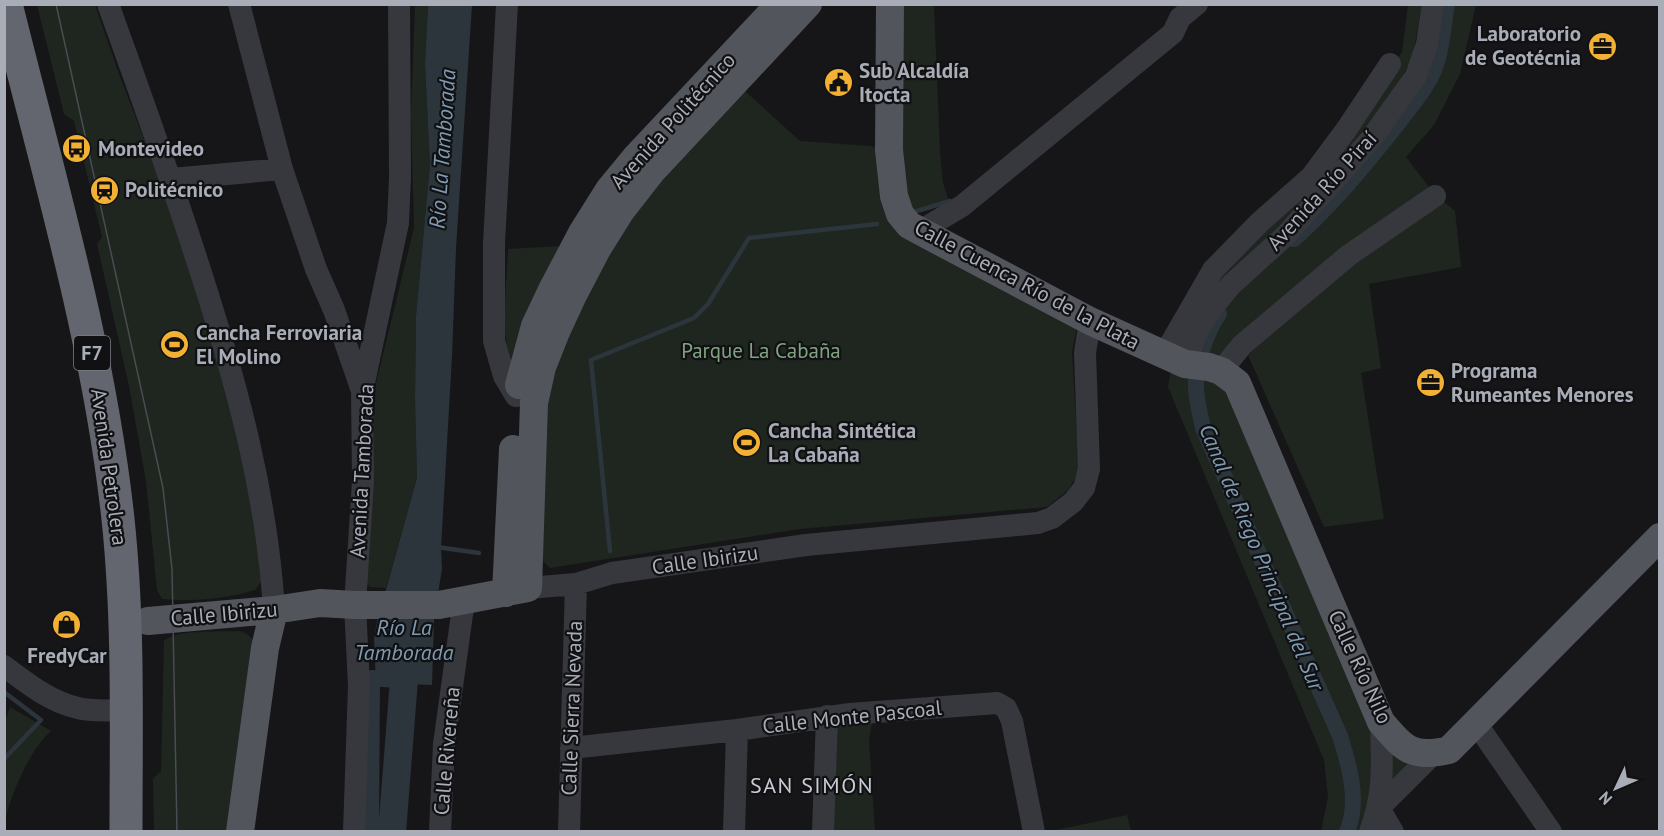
<svg xmlns="http://www.w3.org/2000/svg" width="1664" height="836" viewBox="0 0 1664 836" font-family="'PT Sans',sans-serif">
	<rect width="100%" height="100%" fill="#161618"/>
	<path fill="#1e261f" d="M37 5H95L119 74 161 183 225 383 264 564 263 579 255 590C226 599 192 602 162 599L157 590 146 481 129 386 97 244 102 237 74 121 64 114Z
		M415 5H428L425 65 430 165 416 316 415 400 417 478 386 588 370 587 363 580 375 387 414 228 411 114Z
		M900 5H934L940 152 943 183 949 202 910 213 904 204Z
		M1408 5H1422L1412 60 1396 86 1364 132 1287 219 1196 309 1217 274 1383 84 1402 52Z
		M1438 5H1476L1460 74 1434 125 1406 157 1429 187 1313 275 1218 360 1193 359 1203 332 1376 143Z
		M744 90 800 141 870 146 882 149 886 200 1077 326 1072 352 1079 471 1069 489 1047 507 800 529 550 568 539 557 545 394 581 300 654 183Z
		M1443 201 1455 211 1461 267 1369 284 1381 368 1361 373 1384 519 1324 527 1248 355 1358 259Z
		M560 246 513 370C499 333 507 288 508 249Z
		M1171 369 1207 379 1223 386 1376 743 1365 831H1321L1328 797 1324 760 1168 387Z
		M240 631 247 634 253 640 229 831H154L153 779 161 771 164 641C176 629 222 632 240 631Z
		M10 707 51 731C30 749 11 794 5 821V721Z
		M872 722 869 740 875 831 828 832 830 724Z
		M1388 745 1414 760 1386 790Z
		M1127 815 1131 831H1056V830Z"/>
	<path fill="#2c353c" d="M428 5H472L456 248 452 356 441 548 442 569 434 618 432 685 376 683 374 639 377 622 417 478 415 400 416 316 430 165 425 65Z"/>
	<g fill="none" stroke-linecap="round" stroke-linejoin="round">
		<path stroke="#2c353c" stroke-width="4.5" d="M917 211 950 201
			M437 547 479 553
			M610 551 591 360 694 318 708 304 749 238 877 224
			M4 692 41 720 4 759"/>
		<path stroke="#2c353c" stroke-width="16" d="M1294 239C1332 205 1365 165 1396 126 1408 110 1422 94 1431 77 1442 55 1443 28 1447 4
			M1219 314C1207 331 1197 360 1196 381 1195 397 1200 413 1203 428L1340 736C1349 765 1360 801 1347 832
			M371 832 372 678 397 680"/>
		<path stroke="#2c353c" stroke-width="28" d="M392 832 404 680 409 646"/>
		<path stroke="#37383d" stroke-width="22" d="M108 4C141 95 173 185 202 276 237 385 267 495 274 610
			M239 4 282 169 316 269 334 310 362 391
			M507 4 494 243V341L504 376 516 396
			M171 179 282 169
			M920 231 962 206 1173 33 1180 18 1197 4
			M1166 357 1171 343 1213 270 1260 222 1311 177 1346 130 1390 64
			M1185 364 1197 332 1212 308 1231 285 1286 235 1371 139 1416 76 1427 44 1433 4
			M1221 371 1242 345 1349 255 1435 196
			M528 588 576 584 612 573 806 545 1038 523 1052 518 1073 502 1084 488 1089 469 1085 353 1090 321
			M4 666C27 683 50 702 78 708 93 712 111 710 126 710
			M1476 723 1551 832
			M571 748 737 730 850 714 997 703 1006 708 1012 721 1034 832
			M1379 808 1434 753
			M1379 808 1393 832
			M354 832 359 686 355 605 363 481 362 392 398 223 400 177 399 4
			M440 832 444 744 464 600
			M569 832 576 584
			M734 832 737 730
			M823 832 827 716
			M1370 832C1385 791 1382 764 1381 722"/>
		<path stroke="#53555c" stroke-width="28" d="M890 4 889 150 894 196 900 214 909 225 920 231 1090 321 1185 364 1209 367 1221 371 1237 383 1381 722C1404 749 1412 759 1449 750L1660 537
			M519 385 535 326 552 290 582 233 609 190 637 156 780 4
			M506 593 513 449
			M148 621 274 610 320 603 355 605H439L528 588 534 403 542 367 555 334 573 295 597 249 620 212 652 171 808 4
			M240 832 265 648 274 610"/>
		<path stroke="#63666e" stroke-width="33" d="M6 4C48 174 99 344 118 519 129 623 126 727 126 832"/>
		<path stroke="#4a4c52" stroke-width="1.5" d="M56 4 163 488 172 569 177 832"/>
	</g>
	<defs>
		<symbol id="office-disc" viewBox="-11 -11 22 22"><circle r="9.5" fill="#f2b134" stroke="#111113"/><path d="M-6-3h4V-5.5h4V-3h4V5H-6ZM-1-4.5V-3h2v-1.5ZM-6 0V1H6V0Z" fill="#111"/></symbol>
		<symbol id="civic-disc" viewBox="-11 -11 22 22"><circle r="9.5" fill="#f2b134" stroke="#111113"/><path d="M-.6-6.5H3V-4.5H.6V-3L4-1V1h2V6H-6V1h2V-1L-.6-3ZM-1.2 2.5V6h2.4V2.5Z" fill="#111"/></symbol>
		<symbol id="bus-disc" viewBox="-11 -11 22 22"><circle r="9.5" fill="#f2b134" stroke="#111113"/><path d="M-5-6H5V4H4V6H2V4H-2V6H-4V4H-5ZM-3.5-4V0h7V-4ZM-3.5 1.2v1.5H-2V1.2ZM2 1.2v1.5H3.5V1.2Z" fill="#111"/></symbol>
		<symbol id="station-disc" viewBox="-11 -11 22 22"><circle r="9.5" fill="#f2b134" stroke="#111113"/><path d="M-3-6H3Q5-6 5-4V2Q5 4 3 4L4.5 6H3L1.5 4h-3L-3 6H-4.5L-3 4Q-5 4-5 2V-4Q-5-6-3-6ZM-3.5-4v3h7v-3ZM-3.5 1v1.5H-2V1ZM2 1v1.5H3.5V1Z" fill="#111"/></symbol>
		<symbol id="stadium-disc" viewBox="-11 -11 22 22"><circle r="9.5" fill="#f2b134" stroke="#111113"/><path d="M0-5a6.5 5 0 1 0 0 10a6.5 5 0 1 0 0-10ZM-3.5-1.8h7v3.6h-7Z" fill="#111"/></symbol>
		<symbol id="shop-disc" viewBox="-11 -11 22 22"><circle r="9.5" fill="#f2b134" stroke="#111113"/><path d="M-5-2.5h2.3a2.7 3.5 0 0 1 5.4 0H5L5.5 6h-11ZM-1.5-2.5h3a1.5 2.3 0 0 0-3 0Z" fill="#111"/></symbol>
	</defs>
	<g fill-rule="evenodd">
		<use href="#office-disc" x="1586" y="30" width="33" height="33"/>
		<use href="#civic-disc" x="822" y="66" width="33" height="33"/>
		<use href="#bus-disc" x="60" y="132" width="33" height="33"/>
		<use href="#station-disc" x="88" y="174" width="33" height="33"/>
		<use href="#stadium-disc" x="158" y="328" width="33" height="33"/>
		<use href="#office-disc" x="1414" y="366" width="33" height="33"/>
		<use href="#stadium-disc" x="730" y="426" width="33" height="33"/>
		<use href="#shop-disc" x="50" y="608" width="33" height="33"/>
	</g>
	<g text-anchor="middle" stroke-width="4.5" stroke-linejoin="round" paint-order="stroke">
		<rect fill="#111113" stroke="#7b7e86" stroke-width="1.5" x="74" y="336" width="36" height="34" rx="4.5"/>
		<g font-size="20" font-weight="bold" fill="#a8adb8">
			<text x="92" y="360">F7</text>
		</g>
		<g font-size="21" font-weight="bold" fill="#a8adb8" stroke="#111113" text-anchor="start">
			<text x="1581" y="41" text-anchor="end">Laboratorio<tspan x="1581" dy="24">de Geotécnia</tspan></text>
			<text x="859" y="78">Sub Alcaldía<tspan x="859" dy="24">Itocta</tspan></text>
			<text x="98" y="156">Montevideo</text>
			<text x="125" y="197">Politécnico</text>
			<text x="196" y="340">Cancha Ferroviaria<tspan x="196" dy="24">El Molino</tspan></text>
			<text x="1451" y="378">Programa<tspan x="1451" dy="24">Rumeantes Menores</tspan></text>
			<text x="768" y="438">Cancha Sintética<tspan x="768" dy="24">La Cabaña</tspan></text>
			<text x="67" y="663" text-anchor="middle">FredyCar</text>
		</g>
		<g font-size="21" fill="#a8adb8" stroke="#111113">
			<text transform="translate(673 121) rotate(-48)" y="7">Avenida Politécnico</text>
			<text transform="translate(1322 191) rotate(-48)" y="7">Avenida Río Piraí</text>
			<text transform="translate(1027 285) rotate(28)" y="7">Calle Cuenca Río de la Plata</text>
			<text transform="translate(109 467) rotate(82)" y="7">Avenida Petrolera</text>
			<text transform="translate(362 471) rotate(-87)" y="7">Avenida Tamborada</text>
			<text transform="translate(705 560) rotate(-8)" y="7">Calle Ibirizu</text>
			<text transform="translate(224 614) rotate(-5)" y="7">Calle Ibirizu</text>
			<text transform="translate(1360 667) rotate(65)" y="7">Calle Río Nilo</text>
			<text transform="translate(572 708) rotate(-88)" y="7">Calle Sierra Nevada</text>
			<text transform="translate(852 717) rotate(-6)" y="7">Calle Monte Pascoal</text>
			<text transform="translate(447 751) rotate(-85)" y="7">Calle Rivereña</text>
		</g>
		<g font-size="21" fill="#7fa381" stroke="#111113">
			<text x="761" y="358">Parque La Cabaña</text>
		</g>
		<g font-size="22" font-style="italic" fill="#7f9bb3" stroke="#111113">
			<text transform="translate(442 149) rotate(-86)" y="8">Río La Tamborada</text>
			<text transform="translate(1262 557) rotate(67)" y="8">Canal de Riego Principal del Sur</text>
			<text x="404" y="635">Río La<tspan x="404" dy="25">Tamborada</tspan></text>
		</g>
		<g font-size="22" letter-spacing="1.5" fill="#c9ccd4" stroke="#111113">
			<text x="812" y="793">SAN SIMÓN</text>
		</g>
	</g>
	<rect width="1664" height="836" fill="none" stroke="#a8adb8" stroke-width="12"/>
	<g transform="translate(1616 788) rotate(226)" stroke="#111113" stroke-width="4.5" paint-order="stroke">
	<path d="M0-4.5L10 22L0 15L-10 22Z" fill="#a8adb8"/>
	<text y="-9" font-size="16" font-weight="bold" text-anchor="middle" fill="#a8adb8">N</text>
	</g>
</svg>
